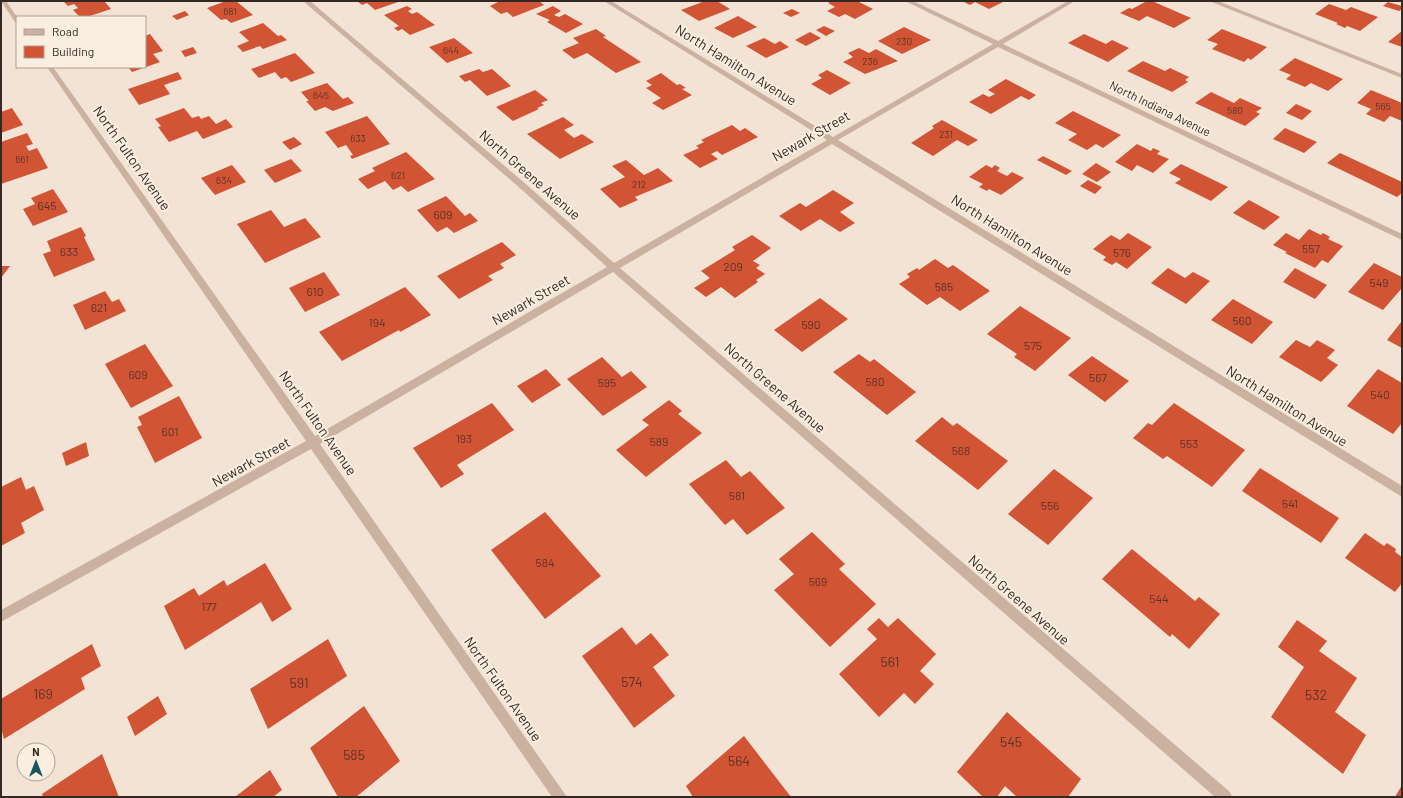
<svg xmlns="http://www.w3.org/2000/svg" width="1403" height="798" viewBox="0 0 1403 798" font-family="Barlow,sans-serif">
	<rect width="100%" height="100%" fill="#f3e3d4"/>
	<path fill="#d15434" d="M63 1H104L111 9 87 17H80L73 10 78 8 74 4 68 6Z
		M226 1H236L253 15 231 23 226 19 221 20 207 8Z
		M357 1H401L375 10 367 3 362 5Z
		M500 1H539L544 5 513 17 507 12 501 14 490 6Z
		M705 1H717L730 9 699 21 681 10Z
		M832 1H857L873 9 855 19 845 14 839 17 827 11 835 7 828 3Z
		M962 1H1005L989 9 975 2 970 5Z
		M1147 1H1152L1191 18 1174 28 1147 16 1139 21 1120 13 1129 8 1132 9Z
		M1388 2 1402 6V9L1399 11 1383 6Z
		M1329 4 1346 10 1351 7 1378 17 1360 31 1347 26 1345 28 1336 24 1338 23 1315 14Z
		M407 6 412 9 408 11 412 14 417 12 435 25 410 35 402 29 398 31 394 28 399 26 384 15Z
		M553 6 561 11 554 15 559 17 565 14 583 24 566 33 547 22 550 20 536 14Z
		M792 9 800 13 791 17 783 13Z
		M185 11 189 15 177 20 172 16Z
		M738 16 757 27 733 38 714 28Z
		M263 23 278 36 281 35 287 40 263 49 260 46 243 52 237 46 249 41 239 32Z
		M824 26 835 31 826 36 816 30Z
		M904 27 931 40 902 54 878 41Z
		M596 29 606 36 603 37 641 62 616 73 587 53 574 59 562 50 579 43 573 38Z
		M1222 29 1267 47 1251 60 1248 58 1244 62 1212 49 1218 44 1207 40Z
		M1402 31V47L1388 42Z
		M810 32 821 38 806 46 795 40Z
		M150 34 163 51 153 54 160 62 132 72 128 67H145V36Z
		M1084 34 1106 44 1112 40 1129 48 1108 62 1068 43Z
		M454 38 473 53 447 63 429 47Z
		M764 38 775 44 780 41 789 47 766 58 746 46Z
		M193 47 197 53 185 57 181 51Z
		M859 48 869 53 876 49 898 61 865 74 843 62 853 57 848 53Z
		M295 53 315 73 291 82 286 77 281 79 275 72 259 78 251 69Z
		M1295 58 1343 79 1328 91 1311 83 1305 87 1286 79 1291 75 1279 70Z
		M1143 61 1165 71 1170 68 1189 77 1185 80 1188 82 1172 92 1127 71Z
		M479 69 483 72 492 69 511 86 487 96 470 80 465 82 459 76Z
		M827 70 851 83 830 95 811 84 822 78 818 75Z
		M178 72 182 79 164 85 170 94 139 105 128 89Z
		M661 73 677 85 680 84 686 88 682 89 692 95 663 110 652 103 661 98 646 88 652 85 646 81Z
		M1006 79 1036 95 1029 100 1021 96 991 114 969 102 983 94 989 97 995 94 988 90Z
		M327 83 343 99 348 97 354 103 333 111 325 107 315 111 306 101H309L301 92Z
		M535 90 548 100 541 103 544 105 537 108 539 109 513 121 496 107Z
		M1371 90 1402 103V121L1390 116 1384 122 1366 114 1371 109 1357 103Z
		M1211 92 1234 103 1240 98 1262 108 1256 112 1260 114 1245 126 1195 103Z
		M1296 104 1312 111 1302 120 1286 113Z
		M12 108 23 125 1 133V112Z
		M184 108 192 118 199 116 201 119 209 116 216 124 226 119 233 127 203 139 197 131 169 142 158 127 161 126 155 119Z
		M1073 111 1121 135 1103 148 1096 144 1087 150 1068 140 1077 134 1055 123Z
		M367 116 390 144 352 159 350 156 353 155 346 145 338 148 325 132Z
		M563 117 574 125 564 130 574 138 582 134 594 142 560 159 527 134Z
		M942 120 978 140 968 146 957 140 933 156 911 143 934 128 932 126Z
		M732 125 740 131 745 128 758 137 722 155 717 151 711 154 718 159 700 168 683 155 699 148 696 146 704 142 701 140Z
		M1285 128 1317 142 1304 153 1273 139Z
		M27 133 33 144 26 146 29 151 37 148 48 168 1 184V142Z
		M294 137 302 144 290 150 282 142Z
		M1137 144 1151 151 1153 148 1160 151 1157 154 1169 159 1153 173 1137 165 1132 171 1115 162Z
		M406 152 435 179 408 192 401 186 393 190 385 181 368 189 358 179 375 171 372 168Z
		M1340 153 1402 182V193L1397 197 1327 163Z
		M1043 156 1072 171 1066 175 1037 160Z
		M291 159 302 171 275 183 264 170Z
		M626 160 644 175 658 168 673 181 635 197 638 200 620 208 600 189 625 177 612 166Z
		M1096 163 1111 172 1097 182 1082 174Z
		M1181 164 1228 187 1211 201 1175 183 1181 179 1169 173Z
		M232 165 246 182 215 195 201 178Z
		M986 165 992 168 995 165 1000 168 997 171 1007 176 1012 172 1024 178 1001 195 989 189 987 191 979 187 983 184 969 177Z
		M1088 180 1102 187 1095 194 1080 186Z
		M53 189 68 212 33 226 23 209 35 204 31 198Z
		M833 190 854 203 840 212 855 223 840 232 820 219 801 231 779 216 800 203 806 207Z
		M446 196 465 216 470 213 478 221 454 233 447 227 437 232 417 210Z
		M1249 200 1280 217 1264 230 1233 213Z
		M271 210 284 227 305 218 321 237 265 263 237 224Z
		M81 227 86 236 84 237 95 260 54 277 43 254 51 251 47 241Z
		M1309 229 1321 235 1323 233 1330 237 1328 239 1343 246 1328 263 1322 260 1315 268 1285 253 1287 252 1273 245 1286 233 1299 240Z
		M1128 233 1152 247 1127 269 1116 262 1112 265 1103 260 1106 257 1093 249 1111 235 1120 240Z
		M752 235 771 248 753 261 760 265 756 268 765 274 756 280 758 282 735 298 721 287 706 297 694 288 710 278 701 271 735 250 732 247Z
		M502 242 516 255 500 264 504 268 488 276 493 280 459 299 437 276Z
		M935 259 948 268 953 265 990 291 960 311 940 297 927 305 899 284 910 277 907 274 917 268 919 270Z
		M1374 263 1402 277V288L1383 310 1348 292Z
		M1 266H10L1 278Z
		M1168 268 1185 278 1193 272 1210 281 1186 304 1151 283Z
		M1295 268 1327 285 1315 299 1283 282Z
		M324 272 340 295 305 312 289 288Z
		M405 287 431 315 400 332 399 330 342 361 319 332Z
		M105 291 112 302 119 299 126 311 85 330 73 305Z
		M820 298 848 319 802 352 774 330Z
		M1233 299 1273 322 1252 344 1211 320Z
		M1020 306 1071 338 1035 371 1014 357 1017 354 987 334Z
		M1402 321V348L1387 340Z
		M1296 340 1310 347 1317 340 1335 350 1327 358 1338 365 1321 382 1279 357Z
		M145 344 173 386 131 408 105 364Z
		M859 354 870 362 874 359 916 392 887 415 833 372Z
		M1092 356 1129 381 1105 402 1068 375Z
		M602 357 622 377 631 371 647 387 603 416 567 379Z
		M546 369 561 385 532 403 517 386Z
		M1378 369 1402 383V423L1393 434 1347 406Z
		M179 396 202 438 155 463 137 427 142 425 138 417Z
		M669 400 682 411 678 414 702 433 646 477 616 450 649 425 642 420Z
		M492 403 514 430 457 465 464 474 441 488 413 448Z
		M1174 403 1245 450 1212 487 1167 456 1163 459 1133 438 1148 423 1152 425Z
		M942 417 953 426 957 423 1008 461 978 490 915 441Z
		M86 442 89 456 66 466 62 453Z
		M726 460 741 477 750 471 785 508 747 535 733 519 725 525 689 484Z
		M1260 468 1339 518 1321 543 1242 491Z
		M1054 469 1093 498 1048 545 1008 514Z
		M21 477 26 490 34 486 44 510 21 523 25 533 1 546V487Z
		M545 512 601 576 545 619 491 550Z
		M812 532 845 564 839 569 876 604 830 647 774 590 794 574 779 559Z
		M1365 533 1384 546 1387 543 1396 549 1395 552 1402 557V583L1395 592 1345 558Z
		M1132 549 1195 601 1199 597 1220 614 1189 649 1172 634 1170 637 1102 579Z
		M265 563 292 609 272 622 261 602 185 650 164 606 194 588 199 596 224 580 227 586Z
		M879 618 888 627 898 618 936 654 920 671 934 684 915 704 904 693 879 717 839 674 877 639 867 629Z
		M1297 620 1327 641 1319 651 1357 678 1335 712 1366 735 1343 774 1271 717 1304 667 1278 647Z
		M622 627 636 645 651 633 669 655 653 667 675 696 634 728 582 656Z
		M328 639 347 676 268 729 250 689Z
		M92 644 101 666 81 678 85 689 4 739 1 728V699Z
		M158 696 167 714 135 736 127 717Z
		M364 706 400 761 356 797H338L310 748Z
		M1007 712 1081 779 1068 797H1017L1005 786 997 797H983L957 772Z
		M744 736 791 797H693L686 786Z
		M102 754 119 797H43L42 794Z
		M270 770 282 790 273 797H235Z
		M1402 785V797H1395Z"/>
	<g fill="none" stroke-linecap="round" stroke-linejoin="round">
		<path fill="#cbb2a0" fill-rule="evenodd" d="M1 1H6L17 17V23L15 22Z
			M303 1H310L527 185 614 263 827 140 604 1H611L833 137 993 44 905 1H913L998 41 1068 1H1075L1003 44 1402 234V240L998 47 838 140 1402 486V497L832 144 620 268 1230 792 1232 797H1215L613 272 320 444 567 797H552L311 449 1 622V610L306 441 47 67H53L315 436 607 267 521 189Z
			M1209 1H1218L1402 74V78Z"/>
	</g>
	<g text-anchor="middle" stroke-width="4" stroke-linejoin="round" paint-order="stroke">
		<g font-size="10" fill="#5b3328">
			<text x="230" y="15">681</text>
			<text x="904" y="45">230</text>
			<text x="451" y="54">644</text>
			<text x="870" y="65">236</text>
			<text x="321" y="99">645</text>
			<text x="1383" y="110">565</text>
			<text x="1235" y="114">580</text>
			<text x="946" y="138">231</text>
			<text x="358" y="142">633</text>
			<text x="22" y="163">661</text>
			<text x="398" y="179">621</text>
			<text x="224" y="184">634</text>
			<text x="639" y="188">212</text>
		</g>
		<g font-size="12" fill="#342824" stroke="#faeee1">
			<text transform="translate(1160 109) rotate(26)" y="4">North Indiana Avenue</text>
		</g>
		<g font-size="12" fill="#5b3328">
			<text x="47" y="210">645</text>
			<text x="443" y="219">609</text>
			<text x="1311" y="253">557</text>
			<text x="69" y="256">633</text>
			<text x="1122" y="257">576</text>
			<text x="733" y="271">209</text>
			<text x="1379" y="287">549</text>
			<text x="944" y="291">585</text>
			<text x="315" y="296">610</text>
			<text x="99" y="312">621</text>
			<text x="1242" y="325">560</text>
			<text x="377" y="327">194</text>
			<text x="811" y="329">590</text>
			<text x="1033" y="350">575</text>
			<text x="138" y="379">609</text>
			<text x="1098" y="382">567</text>
			<text x="875" y="386">580</text>
			<text x="607" y="387">595</text>
			<text x="1380" y="399">540</text>
			<text x="170" y="436">601</text>
			<text x="464" y="443">193</text>
			<text x="659" y="446">589</text>
			<text x="1189" y="448">553</text>
			<text x="961" y="455">568</text>
			<text x="737" y="500">581</text>
			<text x="1290" y="508">541</text>
			<text x="1050" y="510">556</text>
			<text x="545" y="567">584</text>
			<text x="818" y="586">569</text>
			<text x="1159" y="603">544</text>
			<text x="209" y="611">177</text>
		</g>
		<g font-size="14" fill="#342824" stroke="#faeee1">
			<text transform="translate(736 65) rotate(32)" y="5">North Hamilton Avenue</text>
			<text transform="translate(811 136) rotate(-30)" y="5">Newark Street</text>
			<text transform="translate(132 158) rotate(55)" y="5">North Fulton Avenue</text>
			<text transform="translate(530 175) rotate(41)" y="5">North Greene Avenue</text>
			<text transform="translate(1012 235) rotate(32)" y="5">North Hamilton Avenue</text>
			<text transform="translate(531 300) rotate(-30)" y="5">Newark Street</text>
			<text transform="translate(775 388) rotate(41)" y="5">North Greene Avenue</text>
			<text transform="translate(1287 406) rotate(32)" y="5">North Hamilton Avenue</text>
			<text transform="translate(318 423) rotate(55)" y="5">North Fulton Avenue</text>
			<text transform="translate(251 462) rotate(-29)" y="5">Newark Street</text>
			<text transform="translate(1019 600) rotate(41)" y="5">North Greene Avenue</text>
			<text transform="translate(503 689) rotate(55)" y="5">North Fulton Avenue</text>
		</g>
		<g font-size="14" fill="#5b3328">
			<text x="890" y="667">561</text>
			<text x="632" y="687">574</text>
			<text x="299" y="688">591</text>
			<text x="43" y="699">169</text>
			<text x="1316" y="700">532</text>
			<text x="1011" y="747">545</text>
			<text x="354" y="760">585</text>
			<text x="739" y="766">564</text>
		</g>
	</g>
	<rect width="1403" height="798" fill="none" stroke="#342824" stroke-width="4"/>
	<rect x="16" y="16" width="130" height="52" fill="#faeee1" stroke="#ab9f95"/>
	<rect x="24" y="29" width="20" height="6" fill="#cbb2a0" stroke="#ab9f95"/>
	<text x="52" y="36" font-size="12" fill="#342824">Road</text>
	<rect x="24" y="46" width="20" height="12" fill="#d15434" stroke="#ab9f95"/>
	<text x="52" y="56" font-size="12" fill="#342824">Building</text>
	<g transform="translate(36 762)"><circle r="19" fill="#faeee1" stroke="#ab9f95"/>
	<path d="M0-3L7 15L0 10L-7 15Z" fill="#165759"/>
	<text y="-6" font-size="11" font-weight="bold" text-anchor="middle" fill="#342824">N</text>
	</g>
</svg>
